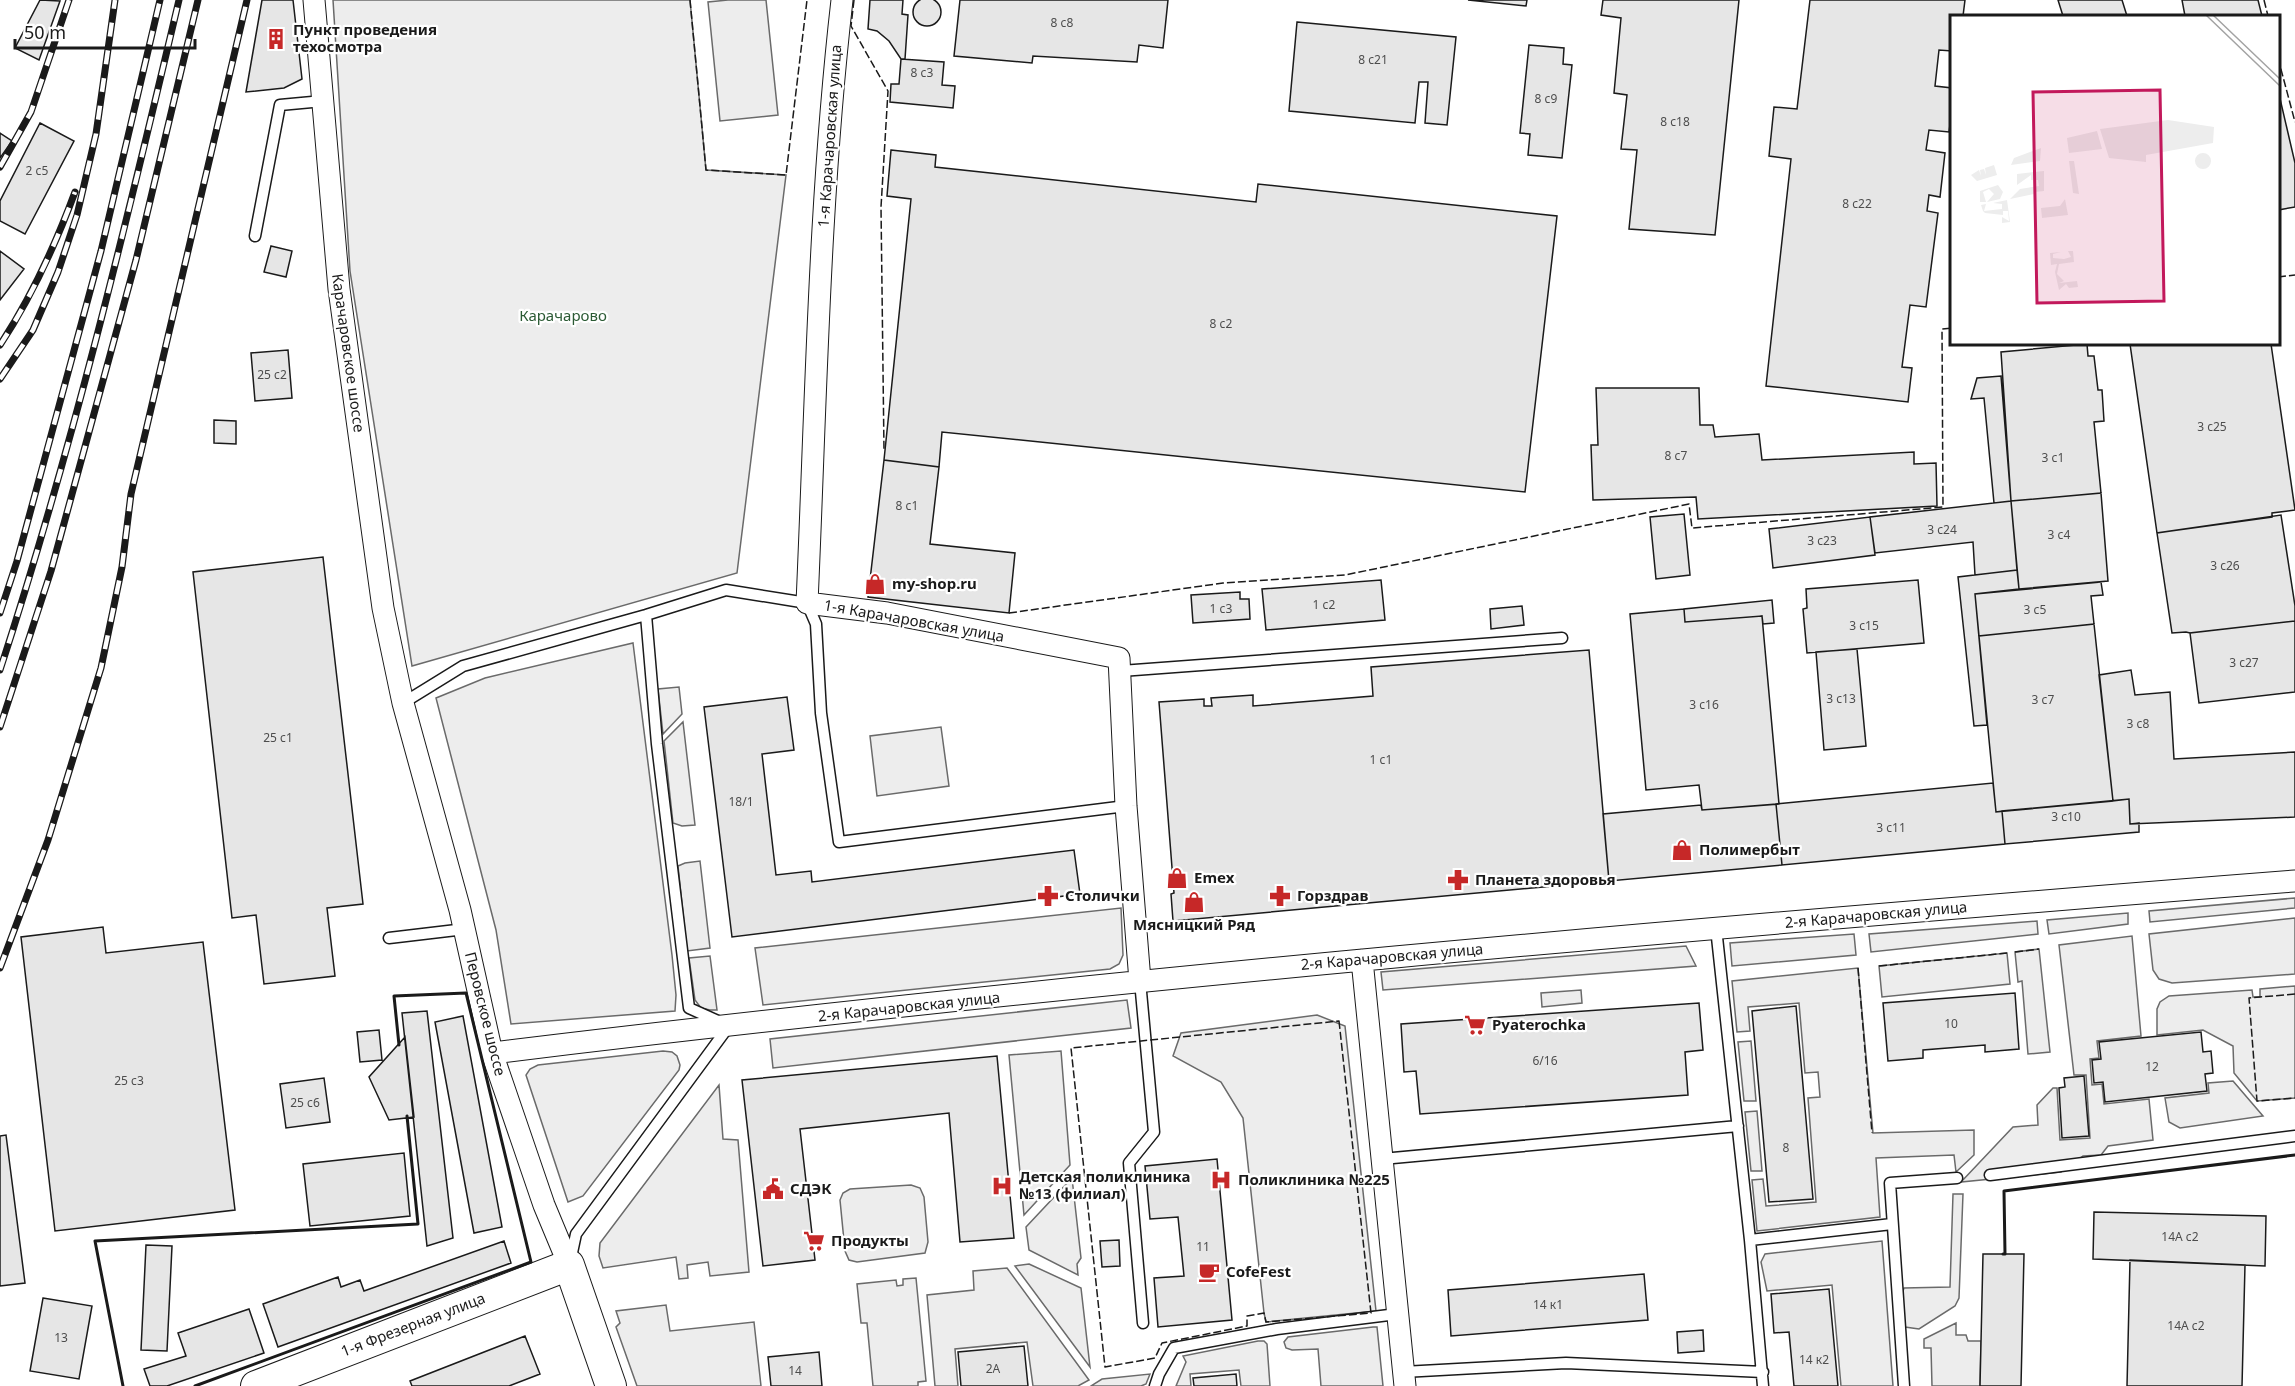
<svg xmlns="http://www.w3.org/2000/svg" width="2295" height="1386" viewBox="0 0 2295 1386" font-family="'Noto Sans',sans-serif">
	<rect width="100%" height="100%" fill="#fff"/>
	<path fill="#ededed" stroke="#6a6a6a" stroke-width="1.5" d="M333 0H690L706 170 786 175 737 573 412 666 350 271Z
		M728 0H766L778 115 720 121 708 2Z
		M633 643 672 955 676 995 675 1011 511 1024 496 930 436 698 485 678Z
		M679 687 682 714 663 734 658 689Z
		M683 722 695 825 682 826 673 823 664 741Z
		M941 727 949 786 877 796 870 736Z
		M700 861 710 948 687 951 678 866 685 863Z
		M2295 898V908L2150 922 2149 911Z
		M1121 908 1123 955 1119 964 1110 969 763 1005 755 948Z
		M2128 913V924L2049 934 2047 920Z
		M2295 918V974L2172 983 2159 979 2153 970 2149 934Z
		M2037 921 2038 934 1871 952 1869 934Z
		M1854 934 1856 955 1732 966 1730 943Z
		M2132 936 2141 1036 2097 1041 2099 1058 2090 1059 2092 1085 2102 1084 2104 1104 2149 1099 2153 1140 2108 1146 2101 1155 2083 1156 2061 1172 1961 1182 2013 1127 2038 1125 2037 1105 2053 1088H2057L2060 1140 2090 1138 2086 1075H2074L2059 945Z
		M1686 946 1696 966 1383 990 1381 972Z
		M2039 949 2050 1052 2028 1054 2022 981 2018 982 2015 952Z
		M2007 953 2010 984 1882 997 1879 966Z
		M710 956 717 1010H710L701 1008 695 1000 689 958Z
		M1858 968 1873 1133 1974 1130V1155L1956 1172 1954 1155 1876 1158 1880 1217 1757 1231 1752 1180 1763 1179 1766 1206 1816 1202 1808 1098 1820 1097 1818 1072 1805 1073 1799 1003 1748 1007 1750 1031 1737 1032 1732 981Z
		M2295 986V1098L2257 1101 2234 1073 2233 1046 2203 1030 2157 1035V1009L2160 1002 2169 996 2252 990 2253 997H2260V989Z
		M1581 990 1582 1003 1542 1007 1541 993Z
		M1127 1000 1131 1028 773 1068 770 1039Z
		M1317 1015 1345 1026 1376 1311 1266 1322 1264 1313 1243 1118 1221 1082 1173 1056 1181 1033Z
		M1751 1041 1756 1101H1744L1738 1042Z
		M663 1051 672 1052 677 1056 680 1065 679 1070 583 1196 568 1202 526 1075 530 1069 538 1065Z
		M1061 1051 1070 1165 1024 1215 1009 1055Z
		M2233 1081 2263 1116 2180 1128 2169 1122 2165 1098 2209 1093 2208 1083Z
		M719 1085 723 1139 738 1140 749 1272 710 1276 708 1262 687 1265 688 1278 679 1279 676 1257 603 1268 599 1256 600 1243Z
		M1757 1111 1762 1171H1751L1745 1112Z
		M1072 1178 1081 1258 1077 1264 1078 1275 1029 1250 1026 1227Z
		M911 1185 920 1188 924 1197 928 1242 925 1253 857 1262 849 1260 845 1251 840 1200 843 1193 850 1189Z
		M1953 1194H1963L1959 1298 1955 1306 1919 1329 1905 1327 1903 1323 1902 1294 1904 1288 1950 1287Z
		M1882 1241 1893 1386H1841L1832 1285 1767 1291 1761 1262 1765 1254Z
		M1029 1264 1081 1288 1090 1367 1015 1266Z
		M1007 1268 1089 1380 1078 1386H1033L1027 1342 955 1349 958 1386H935L927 1295 974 1290 973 1271Z
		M916 1278 926 1381 918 1382V1386H873L867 1323H861L857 1284 896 1280 897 1286 903 1285V1279Z
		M666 1305 670 1331 754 1322 761 1386H637L616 1327 620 1323 616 1311Z
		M1956 1323V1335H1966L1968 1341H1981L1980 1386H1932L1931 1348H1924V1339Z
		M1373 1327H1377L1383 1386H1321L1318 1349 1292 1350 1286 1348 1284 1342 1288 1337Z
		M1258 1341H1264L1267 1344 1270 1386H1241L1239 1370 1190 1374 1191 1386H1176L1186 1362 1183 1356Z
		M1150 1374 1146 1384 1141 1386H1091L1102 1379Z"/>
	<path fill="#e6e6e6" stroke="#1a1a1a" stroke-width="1.5" d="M913 12a14 14 0 1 1 28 0a14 14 0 1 1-28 0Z
		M40 0 60 1 39 60 15 48Z
		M262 0H293L302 79 284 88 246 92Z
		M870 0H903L902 14 908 15 905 59H901L889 41 877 31 868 29Z
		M960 0H1168L1163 48 1139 45 1137 62 1033 56 1032 63 954 56Z
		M1468 0H1527L1526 6Z
		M1603 0H1739L1715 235 1629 229 1637 150 1621 149 1627 95 1614 93 1621 18 1601 15Z
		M1810 0H1965L1963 16H1952V51L1939 50 1935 86 1952 88V109L1949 132 1929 130 1926 150 1945 153 1940 197 1929 195 1927 211 1938 213 1926 307 1910 305 1902 367 1912 368 1908 402 1766 386 1791 159 1769 156 1774 107 1797 109Z
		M2058 0H2122L2127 16H2063Z
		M2182 0H2258L2262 16H2185Z
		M1297 22 1456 37 1447 125 1425 123 1428 82H1419L1415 123 1289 111Z
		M1529 45 1564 48 1563 64 1572 65 1562 158 1528 155 1530 134 1520 133Z
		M901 59 944 62 942 85 955 86 953 108 890 102 891 84H899Z
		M2278 90 2295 163V207L2278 210Z
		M40 123 74 141 25 234 0 221V201Z
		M0 133 12 141 0 158Z
		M891 150 936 155 935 167 1256 202 1258 184 1557 216 1525 492 942 432 939 467 884 460 911 199 887 196Z
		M271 246 292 251 286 277 264 272Z
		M0 251 24 269 0 300Z
		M2087 344 2088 356H2094L2098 390H2102L2104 421 2094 422 2101 493 2011 501 2001 352Z
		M2130 344H2271L2295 510 2272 513V517L2157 533Z
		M288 350 292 398 255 401 251 353Z
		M2001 376 2011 501 1994 503 1984 398 1971 399 1977 378Z
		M1596 388H1699L1700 425H1713L1715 437 1759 434 1762 460 1914 452V464L1936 463 1937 506 1698 519 1696 497 1593 500 1591 445H1598Z
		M214 420 236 421V444L214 443Z
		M884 460 939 467 930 544 1015 553 1009 613 868 597Z
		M2101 493 2108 581 2019 589 2011 501Z
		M2011 501 2017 570 1975 575 1973 542 1875 553 1870 517Z
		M1684 514 1690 575 1656 579 1650 517Z
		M2281 515 2295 606V621L2190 633 2186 632 2172 633 2157 533Z
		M1870 517 1875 555 1773 568 1769 529Z
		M323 557 363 904 327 908 335 976 264 984 256 915 232 918 193 572Z
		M2017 570 2019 589 1975 594 1987 725 1974 726 1958 577Z
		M1381 580 1385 620 1266 630 1262 589Z
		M1918 580 1924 643 1807 653 1803 609 1807 608 1806 589Z
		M2101 582 2103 595 2091 596 2094 624 1979 636 1975 594Z
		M1240 592V599H1249L1250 619 1193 623 1191 595Z
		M1772 600 1774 623 1763 624 1762 616 1685 622 1684 609Z
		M1522 606 1524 625 1491 629 1490 609Z
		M1684 609 1685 622 1762 616 1779 804 1702 810 1699 785 1646 790 1630 614Z
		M2295 621V692L2199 703 2190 633Z
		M2094 624 2113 801 1996 812 1979 636Z
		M1857 649 1866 746 1824 750 1816 652Z
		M1589 650 1609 881 1173 921 1171 894 1174 893 1159 702 1204 699V706H1212L1211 698 1253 695V706L1373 696 1371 667Z
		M2131 670 2135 695 2170 692 2174 759 2295 752V817L2130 824 2129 799 2113 801 2099 675Z
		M787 697 794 750 762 754 776 875 811 871 812 882 1074 850 1080 894 732 937 704 707Z
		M1993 783 1996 812 2002 811 2005 844 1782 865 1776 804Z
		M2129 799 2130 824 2139 823V832L2005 844 2002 811Z
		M1776 804 1782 865 1609 881 1603 814 1701 805 1702 810Z
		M103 927 106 953 203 942 235 1210 55 1231 21 937Z
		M2015 993 2019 1049 1985 1052V1045L1923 1050V1058L1888 1061 1883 1003Z
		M1699 1003 1703 1050 1685 1052 1688 1095 1420 1114 1416 1071 1404 1072 1401 1024Z
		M1796 1006 1813 1199 1769 1202 1752 1011Z
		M427 1011 453 1238 427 1246 402 1013Z
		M463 1016 502 1227 474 1233 435 1022Z
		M379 1030 382 1060 360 1062 357 1032Z
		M2201 1032 2203 1052 2211 1051 2213 1073 2205 1074 2207 1091 2105 1102 2103 1082 2094 1083 2092 1060 2101 1059 2099 1042Z
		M405 1037 414 1117 389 1120 369 1077Z
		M997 1056 1014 1238 960 1242 949 1113 800 1129 815 1260 763 1266 742 1080Z
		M2084 1076 2089 1136 2062 1138 2059 1088 2065 1087 2064 1078Z
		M324 1078 330 1122 286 1128 280 1084Z
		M6 1135 25 1283 0 1286V1136Z
		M404 1153 410 1216 310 1226 303 1164Z
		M1217 1159 1232 1320 1158 1327 1154 1278 1184 1276 1178 1217 1150 1219 1145 1166Z
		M2094 1212 2266 1216 2265 1266 2093 1259Z
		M1119 1240 1120 1266 1102 1267 1100 1241Z
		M504 1241 511 1263 278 1347 263 1304 338 1277 341 1287 360 1280 364 1291Z
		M146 1245 172 1246 167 1351 141 1350Z
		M1983 1254H2024L2021 1386H1980Z
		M2130 1260 2245 1265 2242 1386H2127Z
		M1644 1274 1648 1320 1451 1336 1448 1290Z
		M1829 1289 1838 1386H1794L1789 1332 1774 1333 1771 1294Z
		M43 1298 92 1306 79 1379 30 1371Z
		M249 1309 264 1353 167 1386H150L144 1369 186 1356 178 1333Z
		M1703 1330 1704 1351 1678 1353 1677 1332Z
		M525 1336 540 1374 509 1386H412L410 1381Z
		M1024 1346 1028 1386H961L958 1352Z
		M819 1352 822 1386H771L768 1357Z
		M1236 1374 1237 1386H1194L1193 1378Z"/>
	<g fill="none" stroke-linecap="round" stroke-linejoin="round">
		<defs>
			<path id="lane" d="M255 236 280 105 323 101
				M1121 671 1562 638
				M403 703 463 666 646 615 726 590 807 603 816 624 821 713 839 842 1126 806
				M1716 928 1750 1240 1763 1386
				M389 938 465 929
				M1140 981 1154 1132 1129 1163 1143 1323
				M1382 1159 1738 1126
				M1990 1175 2295 1136
				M1750 1240 1892 1224
				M570 1262 576 1234 729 1026 689 1008 657 744 646 615
				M1403 1372 1566 1363 1763 1372
				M1155 1386 1159 1374 1174 1348 1277 1329 1397 1314
				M1904 1386 1890 1183 1957 1178"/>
			<path id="street" d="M314 0 339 289 383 608 403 703 460 910 492 1053 544 1205 569 1265
				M842 0C819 200 816 402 807 603L887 613 1119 658 1126 806 1140 981
				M1362 960 1405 1386
				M492 1053C1091 980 1693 928 2295 881"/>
			<path id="secondary" d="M256 1386 569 1265 611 1386"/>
		</defs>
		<use href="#lane" stroke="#1a1a1a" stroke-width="13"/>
		<use href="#street" stroke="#1a1a1a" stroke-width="23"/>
		<use href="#secondary" stroke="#1a1a1a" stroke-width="32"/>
		<use href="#lane" stroke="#fff" stroke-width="10"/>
		<use href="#street" stroke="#fff" stroke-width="21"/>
		<use href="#secondary" stroke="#fff" stroke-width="30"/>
		<defs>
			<path id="rail" d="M0 167 31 112 69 0
				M0 345C31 298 55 246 75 192
				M0 379 33 330 58 272 77 215 96 134 115 0
				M0 613 17 561 101 251 160 0
				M0 670C72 450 126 225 179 0
				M0 727 51 571 136 260 198 0
				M0 968 48 840 101 668 122 567 131 494 247 0"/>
		</defs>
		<use href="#rail" stroke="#1a1a1a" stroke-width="7"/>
		<use href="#rail" stroke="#fff" stroke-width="4.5" stroke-dasharray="14" stroke-linecap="butt"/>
		<path stroke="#1a1a1a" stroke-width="1.5" stroke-dasharray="8 3" stroke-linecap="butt" d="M690 0 706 170 786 175 807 0
			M854 0 851 26 888 91 881 207 884 451
			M2264 0 2268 16
			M2278 58 2295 122
			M2278 277 2295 275
			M1009 613 1223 583 1345 575 1689 504 1692 528 1943 507 1942 329 1952 328
			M2015 952 2039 949
			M1879 966 2007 953
			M1858 968 1872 1133
			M2295 994 2249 998 2257 1101 2295 1098
			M1339 1021 1371 1313 1266 1322 1264 1313 1247 1316V1326L1162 1343 1155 1358 1105 1367 1071 1048Z"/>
		<path stroke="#1a1a1a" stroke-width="3" d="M2003 1254H2005L2004 1191 2295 1155
			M123 1386 95 1241 418 1224 407 1116
			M195 1386 531 1262 466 993 394 996 399 1045"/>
	</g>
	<defs>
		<symbol id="building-bare" viewBox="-9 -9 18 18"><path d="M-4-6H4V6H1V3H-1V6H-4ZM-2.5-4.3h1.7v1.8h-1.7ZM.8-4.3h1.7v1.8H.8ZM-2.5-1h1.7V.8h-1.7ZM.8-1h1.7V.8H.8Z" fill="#c62828" stroke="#fff" stroke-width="2.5" paint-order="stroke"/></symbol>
		<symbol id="shop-bare" viewBox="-9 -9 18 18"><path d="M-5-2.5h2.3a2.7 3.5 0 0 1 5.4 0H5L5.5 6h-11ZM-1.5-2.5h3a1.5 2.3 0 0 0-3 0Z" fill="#c62828" stroke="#fff" stroke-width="2.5" paint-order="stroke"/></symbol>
		<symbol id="pharmacy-bare" viewBox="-9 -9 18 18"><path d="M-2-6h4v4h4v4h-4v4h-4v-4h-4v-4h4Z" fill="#c62828" stroke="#fff" stroke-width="2.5" paint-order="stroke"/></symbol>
		<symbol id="supermarket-bare" viewBox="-9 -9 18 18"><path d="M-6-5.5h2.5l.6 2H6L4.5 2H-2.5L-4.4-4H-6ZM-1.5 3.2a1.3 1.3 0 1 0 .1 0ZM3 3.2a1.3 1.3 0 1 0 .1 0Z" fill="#c62828" stroke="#fff" stroke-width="2.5" paint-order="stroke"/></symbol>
		<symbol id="hospital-bare" viewBox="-9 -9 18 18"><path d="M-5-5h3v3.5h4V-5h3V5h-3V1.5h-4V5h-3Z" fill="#c62828" stroke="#fff" stroke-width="2.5" paint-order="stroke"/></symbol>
		<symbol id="civic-bare" viewBox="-9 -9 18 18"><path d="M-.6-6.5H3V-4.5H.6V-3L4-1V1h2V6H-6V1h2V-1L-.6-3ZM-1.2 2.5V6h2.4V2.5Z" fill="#c62828" stroke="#fff" stroke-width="2.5" paint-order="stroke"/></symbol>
		<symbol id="cafe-bare" viewBox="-9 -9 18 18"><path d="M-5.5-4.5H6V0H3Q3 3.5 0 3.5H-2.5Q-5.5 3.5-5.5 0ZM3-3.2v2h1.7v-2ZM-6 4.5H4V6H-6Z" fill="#c62828" stroke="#fff" stroke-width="2.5" paint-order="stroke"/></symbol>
	</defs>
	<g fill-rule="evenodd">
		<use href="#building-bare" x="261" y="24" width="30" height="30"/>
		<use href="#shop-bare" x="860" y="569" width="30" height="30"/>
		<use href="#shop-bare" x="1667" y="835" width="30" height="30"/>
		<use href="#shop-bare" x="1162" y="863" width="30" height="30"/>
		<use href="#pharmacy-bare" x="1443" y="865" width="30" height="30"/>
		<use href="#pharmacy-bare" x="1033" y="881" width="30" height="30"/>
		<use href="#pharmacy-bare" x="1265" y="881" width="30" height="30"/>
		<use href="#shop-bare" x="1179" y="887" width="30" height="30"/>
		<use href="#supermarket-bare" x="1460" y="1010" width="30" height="30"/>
		<use href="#hospital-bare" x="1206" y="1165" width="30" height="30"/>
		<use href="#hospital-bare" x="987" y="1171" width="30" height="30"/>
		<use href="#civic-bare" x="758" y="1174" width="30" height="30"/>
		<use href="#supermarket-bare" x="799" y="1226" width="30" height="30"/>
		<use href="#cafe-bare" x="1194" y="1257" width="30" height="30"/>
	</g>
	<g text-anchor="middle" stroke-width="4.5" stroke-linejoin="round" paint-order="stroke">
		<g font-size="12" fill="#4d4d4d">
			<text x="1062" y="27">8 с8</text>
			<text x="1373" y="64">8 с21</text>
			<text x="922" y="77">8 с3</text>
			<text x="1546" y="103">8 с9</text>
			<text x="1675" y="126">8 с18</text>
			<text x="37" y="175">2 с5</text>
			<text x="1857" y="208">8 с22</text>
			<text x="1221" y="328">8 с2</text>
			<text x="272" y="379">25 с2</text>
			<text x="2212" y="431">3 c25</text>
			<text x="1676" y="460">8 с7</text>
			<text x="2053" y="462">3 с1</text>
			<text x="907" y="510">8 с1</text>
			<text x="1942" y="534">3 с24</text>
			<text x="2059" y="539">3 с4</text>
			<text x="1822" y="545">3 с23</text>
			<text x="2225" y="570">3 c26</text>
			<text x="1324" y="609">1 с2</text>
			<text x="1221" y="613">1 с3</text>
			<text x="2035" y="614">3 с5</text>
			<text x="1864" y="630">3 с15</text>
			<text x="2244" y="667">3 c27</text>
			<text x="1841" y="703">3 с13</text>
			<text x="2043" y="704">3 с7</text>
			<text x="1704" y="709">3 с16</text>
			<text x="2138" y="728">3 с8</text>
			<text x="278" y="742">25 с1</text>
			<text x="1381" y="764">1 с1</text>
			<text x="741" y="806">18/1</text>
			<text x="2066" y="821">3 с10</text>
			<text x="1891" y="832">3 с11</text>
			<text x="1951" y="1028">10</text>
			<text x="1545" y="1065">6/16</text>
			<text x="2152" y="1071">12</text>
			<text x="129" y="1085">25 с3</text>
			<text x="305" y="1107">25 с6</text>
			<text x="1786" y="1152">8</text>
			<text x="2180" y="1241">14А с2</text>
			<text x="1203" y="1251">11</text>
			<text x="1548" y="1309">14 к1</text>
			<text x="2186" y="1330">14А с2</text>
			<text x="61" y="1342">13</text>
			<text x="1814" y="1364">14 к2</text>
			<text x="993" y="1373">2А</text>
			<text x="795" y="1375">14</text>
		</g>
		<g font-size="15" font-weight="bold" fill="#1a1a1a" stroke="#fff" text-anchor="start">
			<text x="293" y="35">Пункт проведения<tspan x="293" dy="17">техосмотра</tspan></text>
			<text x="892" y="589">my-shop.ru</text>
			<text x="1699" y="855">Полимербыт</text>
			<text x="1194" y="883">Emex</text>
			<text x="1475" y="885">Планета здоровья</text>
			<text x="1065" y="901">Столички</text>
			<text x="1297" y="901">Горздрав</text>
			<text x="1194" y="930" text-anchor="middle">Мясницкий Ряд</text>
			<text x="1492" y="1030">Pyaterochka</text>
			<text x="1019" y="1182">Детская поликлиника<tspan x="1019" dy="17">№13 (филиал)</tspan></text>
			<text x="1238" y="1185">Поликлиника №225</text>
			<text x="790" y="1194">СДЭК</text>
			<text x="831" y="1246">Продукты</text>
			<text x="1226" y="1277">CofeFest</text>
		</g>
		<g font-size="15" fill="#1a1a1a" stroke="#fff">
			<text transform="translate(830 136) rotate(-86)" y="5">1-я Карачаровская улица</text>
			<text transform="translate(348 353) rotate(82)" y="5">Карачаровское шоссе</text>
			<text transform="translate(914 621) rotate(10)" y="5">1-я Карачаровская улица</text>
			<text transform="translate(1876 915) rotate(-5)" y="5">2-я Карачаровская улица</text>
			<text transform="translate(1392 957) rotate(-5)" y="5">2-я Карачаровская улица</text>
			<text transform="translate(909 1007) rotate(-6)" y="5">2-я Карачаровская улица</text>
			<text transform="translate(485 1014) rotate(76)" y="5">Перовское шоссе</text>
			<text transform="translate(413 1325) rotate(-21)" y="5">1-я Фрезерная улица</text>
		</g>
		<g font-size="15" fill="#2b5a34" stroke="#fff">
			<text x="563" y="321">Карачарово</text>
		</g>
	</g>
	<g transform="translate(1950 15)">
		<rect width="330" height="330" fill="#fff"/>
		<path d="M218 105 264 112 263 128 196 140V147L159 143 150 114ZM147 116 152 134 119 138 117 123ZM91 133 90 146 61 150 64 143ZM245 146a8 8 0 1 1 16 0a8 8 0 1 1-16 0ZM119 146H124L129 179 123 178ZM44 150 47 160 27 166 21 160 29 155 31 161 30 155 34 154 36 160 35 153ZM94 156V176L85 177 86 183 84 179 60 184 70 174 89 171 88 165H81V160L67 170V159ZM48 170 53 177 50 184 37 187 44 179 39 174 33 177 36 187H30V176ZM115 184 118 200 92 203 91 193 110 191ZM57 185 60 207 52 208V202L59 206 58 196H53V200L35 198 33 196 31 190 36 189 34 196 52 194V189L43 188ZM118 236H123L124 247 109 249 107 259 114 266 109 268 127 266 128 272 119 273 116 269 109 275 105 257 107 249 101 250 100 238 111 237 103 239V243L114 244 121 242Z" fill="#ededed"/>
		<path fill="none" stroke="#a3a3a3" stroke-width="1.5" d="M256 0 330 71M263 0 330 64"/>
		<path fill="#c2185b" fill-opacity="0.15" stroke="#c2185b" stroke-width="3" d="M210 75 214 286 87 288 83 77Z"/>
		<rect width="330" height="330" fill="none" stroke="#1a1a1a" stroke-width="3"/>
	</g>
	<path d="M15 39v9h180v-9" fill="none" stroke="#1a1a1a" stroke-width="3"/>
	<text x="24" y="39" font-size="18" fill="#1a1a1a" stroke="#ffffff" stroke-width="4.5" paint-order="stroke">50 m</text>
</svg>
